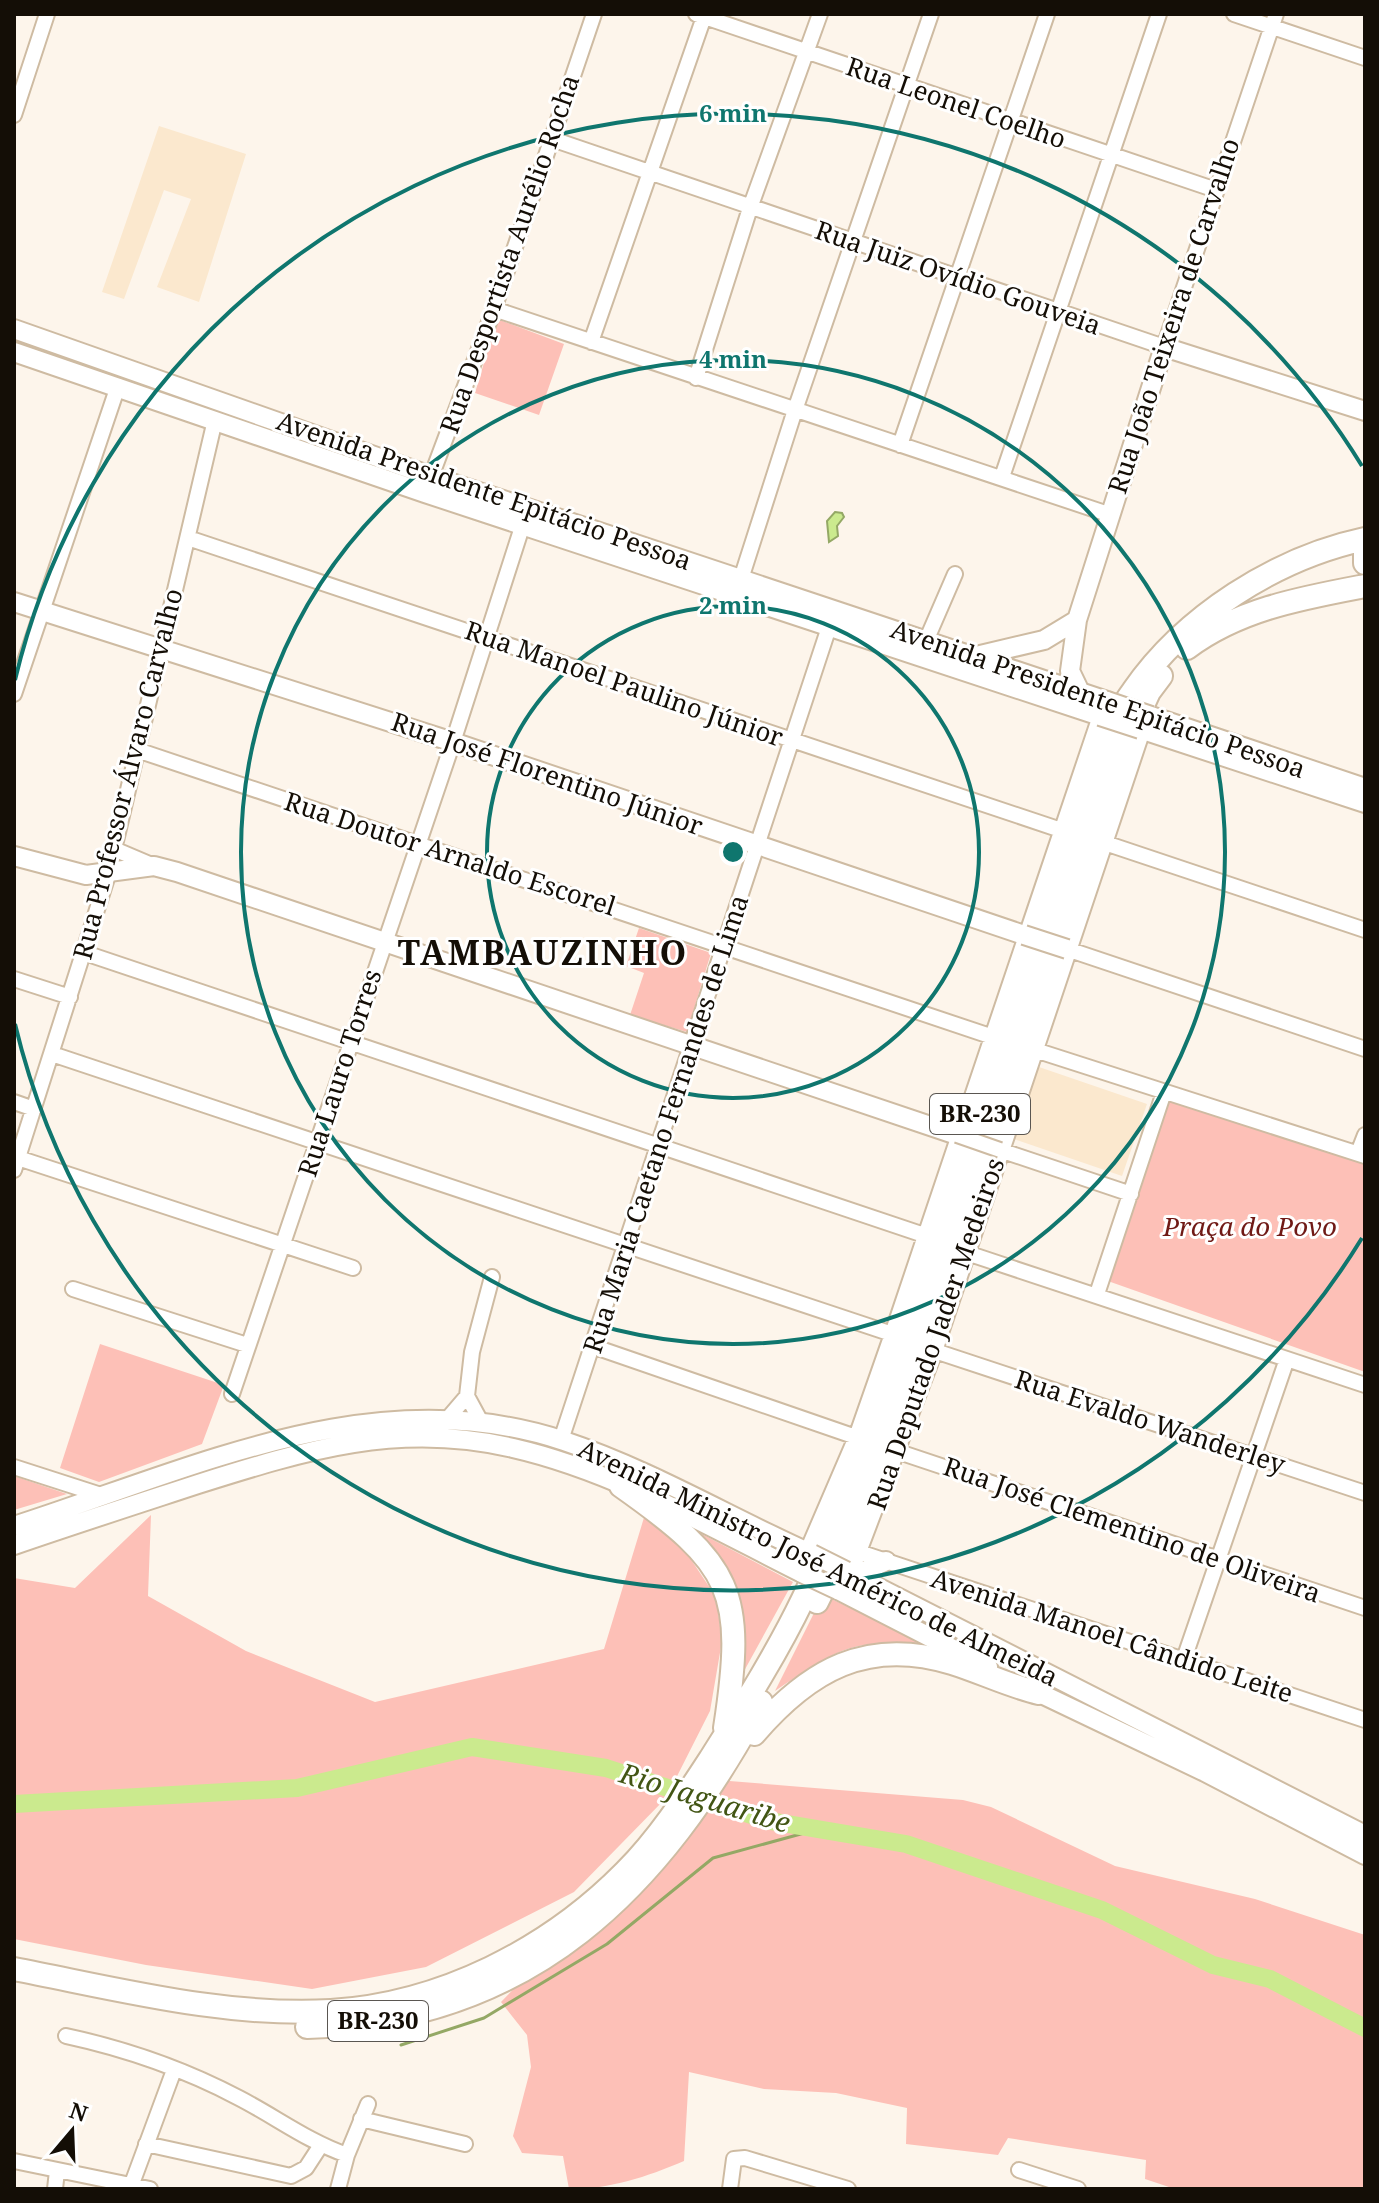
<svg xmlns="http://www.w3.org/2000/svg" width="1379" height="2203" viewBox="0 0 1379 2203" font-family="'Noto Serif',serif">
	<rect width="100%" height="100%" fill="#fdf5eb"/>
	<path fill="#fbe8ce" d="M159 126 246 154 199 302 157 287 191 199 164 190 124 299 102 292Z
		M1039 1067 1147 1104 1122 1176 1014 1139Z"/>
	<path fill="#fdc0b7" d="M497 319 564 344 539 415 475 393Z
		M639 928 711 953 687 1032 630 1015 644 973 626 966Z
		M1168 1095 1365 1162V1372L1105 1280Z
		M100 1344 224 1385 202 1444 99 1482 60 1468Z
		M14 1476 67 1494 14 1510Z
		M646 1511 674 1534 716 1597 722 1641 710 1711 666 1798 574 1892 426 1967 312 1989 146 1965 14 1939V1578L75 1588 151 1515 148 1596 246 1651 375 1702 604 1649Z
		M679 1522 793 1582 738 1682 739 1634Z
		M823 1595 927 1644C849 1639 838 1649 775 1691Z
		M717 1780 963 1800 991 1807 1115 1866 1255 1899 1365 1935V2189H1175L1145 2179 1146 2160 1008 2138 998 2155 906 2144 907 2108 836 2093 764 2089 689 2072 684 2161C646 2177 611 2189 569 2189L563 2156 522 2153 513 2136 531 2067 527 2035 501 2002Z"/>
	<path fill="#cbea8e" stroke="#94a865" stroke-width="2" d="M835 512 842 513 844 517 837 526 838 536 829 542 827 521Z"/>
	<g fill="none" stroke-linecap="round" stroke-linejoin="round">
		<path stroke="#94a865" stroke-width="3" d="M401 2045 484 2018 607 1944 713 1858 819 1829"/>
		<path stroke="#cbea8e" stroke-width="18" d="M14 1804 297 1788 472 1747 606 1768 770 1821 906 1844 1102 1910 1213 1965 1270 1979 1365 2028"/>
		<defs>
			<path id="minor" d="M696 14 1216 190
				M1234 14 1365 58
				M14 115 47 14
				M552 139 1164 347 1276 14
				M494 309 1108 514
				M591 342 705 14
				M696 378 750 208 820 14
				M900 445 1047 14
				M1002 477 1159 14
				M428 485 494 309 594 14
				M188 538 1061 830
				M741 579 795 410 931 14
				M926 641 955 574
				M14 694 118 386
				M137 750 990 1036
				M1105 843 1365 930
				M114 849 154 866
				M1067 949 1365 1049
				M85 953 924 1235
				M14 979 70 997
				M1035 1050 1365 1156
				M52 1054 892 1334
				M14 1102 34 1109
				M1000 1150 1131 1194
				M1358 1153 1365 1135
				M18 1158 353 1268
				M14 1170 108 875 215 420
				M967 1253 1365 1385
				M73 1289 247 1345
				M1097 1294 1164 1092
				M592 1346 856 1437
				M935 1351 1365 1493
				M232 1394 453 742 523 524
				M449 1417 467 1396
				M480 1420 467 1396 472 1352 492 1277
				M561 1440 832 618
				M899 1452 1365 1608
				M14 1467 104 1496
				M807 1551 856 1437 892 1334 1100 716
				M859 1552 1365 1720
				M851 1573 935 1351 1143 730
				M1184 1659 1287 1359
				M66 2036C126 2049 184 2069 239 2098 276 2117 307 2141 347 2155
				M361 2119 465 2144
				M146 2144 291 2176 306 2168 321 2145
				M14 2161 150 2189
				M1019 2170 1078 2189
				M55 2189 57 2171
				M130 2189 174 2070
				M338 2189 347 2155 368 2104
				M730 2189 734 2159 745 2158 848 2189"/>
			<path id="major" d="M14 329 431 476 1107 701
				M14 352 425 493 1100 716
				M14 602 453 742 1024 935
				M976 656 1044 640 1077 620
				M1081 694 1070 671 1077 620 1164 347 1365 411
				M1151 716 1365 788
				M1140 729 1365 803
				M14 856 86 875 154 866 177 872 957 1135
				M14 1526C192 1469 376 1378 564 1441 651 1470 729 1517 812 1554
				M14 1545C75 1524 137 1504 198 1484 306 1450 399 1421 513 1448 614 1471 710 1527 802 1573
				M846 1571 1365 1835
				M856 1575 886 1561
				M838 1590 988 1667
				M1029 1688 1205 1772 1365 1855"/>
			<path id="highway" d="M1365 552V563
				M1187 648C1239 609 1302 598 1365 586
				M621 1486C733 1565 746 1591 725 1728
				M817 1602 855 1525 872 1480 1121 753 1149 692 1161 676
				M754 1734C809 1670 867 1637 952 1663 981 1672 1009 1686 1039 1693
				M14 1969C118 1989 224 2017 331 2011 441 2004 548 1950 625 1872 659 1838 686 1796 712 1756 744 1705 777 1653 803 1599 827 1550 846 1499 865 1448L1100 757C1110 734 1118 711 1133 691 1185 616 1276 558 1365 539
				M307 2027C532 2020 660 1889 761 1702"/>
		</defs>
		<use href="#minor" stroke="#cebba2" stroke-width="18"/>
		<use href="#major" stroke="#cebba2" stroke-width="22"/>
		<use href="#highway" stroke="#cebba2" stroke-width="26"/>
		<use href="#minor" stroke="#fff" stroke-width="14"/>
		<use href="#major" stroke="#fff" stroke-width="18"/>
		<use href="#highway" stroke="#fff" stroke-width="22"/>
		<defs>
			<path id="minor-bridge" d="M957 1135 1000 1150"/>
			<path id="major-bridge" d="M1107 701 1151 716
				M1100 716 1140 729
				M1024 935 1067 949
				M812 1554 846 1571
				M802 1573 838 1590"/>
		</defs>
		<use href="#minor-bridge" stroke="#cebba2" stroke-width="18" stroke-linecap="butt"/>
		<use href="#major-bridge" stroke="#cebba2" stroke-width="22" stroke-linecap="butt"/>
		<use href="#minor-bridge" stroke="#fff" stroke-width="14"/>
		<use href="#major-bridge" stroke="#fff" stroke-width="18"/>
	</g>
	<g fill="none" stroke="#0f766e" stroke-width="4">
		<circle cx="733" cy="852" r="246"/>
		<circle cx="733" cy="852" r="492"/>
		<path d="M1362 1238A738 738 0 0 1 15 1024M15 680A738 738 0 0 1 1362 466"/>
	</g>
	<g text-anchor="middle" stroke-width="6" stroke-linejoin="round" paint-order="stroke">
		<g fill="#fff" stroke="#5a5651" stroke-width="2">
			<rect x="930" y="1094" width="100" height="40" rx="6"/>
			<rect x="328" y="2001" width="100" height="40" rx="6"/>
		</g>
		<g font-size="24" font-weight="bold" fill="#140e06">
			<text x="980" y="1122">BR-230</text>
			<text x="378" y="2029">BR-230</text>
		</g>
		<g font-size="26" fill="#140e06" stroke="#fff">
			<text transform="translate(956 103) rotate(19)" y="9">Rua Leonel Coelho</text>
			<text transform="translate(510 254) rotate(-71)" y="9">Rua Desportista Aurélio Rocha</text>
			<text transform="translate(958 278) rotate(19)" y="9">Rua Juiz Ovídio Gouveia</text>
			<text transform="translate(1174 316) rotate(-72)" y="9">Rua João Teixeira de Carvalho</text>
			<text transform="translate(484 491) rotate(19)" y="9">Avenida Presidente Epitácio Pessoa</text>
			<text transform="translate(624 684) rotate(19)" y="9">Rua Manoel Paulino Júnior</text>
			<text transform="translate(1098 699) rotate(19)" y="9">Avenida Presidente Epitácio Pessoa</text>
			<text transform="translate(128 774) rotate(-76)" y="9">Rua Professor Álvaro Carvalho</text>
			<text transform="translate(547 774) rotate(19)" y="9">Rua José Florentino Júnior</text>
			<text transform="translate(450 854) rotate(18)" y="9">Rua Doutor Arnaldo Escorel</text>
			<text transform="translate(340 1073) rotate(-72)" y="9">Rua Lauro Torres</text>
			<text transform="translate(666 1124) rotate(-72)" y="9">Rua Maria Caetano Fernandes de Lima</text>
			<text transform="translate(936 1334) rotate(-71)" y="9">Rua Deputado Jader Medeiros</text>
			<text transform="translate(1150 1422) rotate(18)" y="9">Rua Evaldo Wanderley</text>
			<text transform="translate(1132 1530) rotate(19)" y="9">Rua José Clementino de Oliveira</text>
			<text transform="translate(818 1563) rotate(26)" y="9">Avenida Ministro José Américo de Almeida</text>
			<text transform="translate(1112 1636) rotate(18)" y="9">Avenida Manoel Cândido Leite</text>
		</g>
		<g font-size="26" font-style="italic" fill="#701a16" stroke="#fff">
			<text x="1250" y="1236">Praça do Povo</text>
		</g>
		<g font-size="28" font-style="italic" fill="#425514" stroke="#fff">
			<text transform="translate(705 1798) rotate(17)" y="10">Rio Jaguaribe</text>
		</g>
		<g font-size="34" font-weight="bold" letter-spacing="2" fill="#140e06" stroke="#fff">
			<text x="543" y="965">TAMBAUZINHO</text>
		</g>
	</g>
	<circle cx="733" cy="852" r="12" fill="#0f766e" stroke="#fff" stroke-width="4"/>
	<g font-size="24" text-anchor="middle" font-weight="bold" fill="#0f766e" stroke="#fff" stroke-width="6" stroke-linejoin="round" paint-order="stroke">
		<text x="733" y="122">6 min</text>
		<text x="733" y="368">4 min</text>
		<text x="733" y="614">2 min</text>
	</g>
	<rect width="1379" height="2203" fill="none" stroke="#140e06" stroke-width="32"/>
	<g transform="translate(72 2131) rotate(19)" stroke="#ffffff" stroke-width="6" paint-order="stroke">
	<path d="M0-6L14 30L0 20L-14 30Z" fill="#140e06"/>
	<text y="-12" font-size="22" font-weight="bold" text-anchor="middle" fill="#140e06">N</text>
	</g>
</svg>
